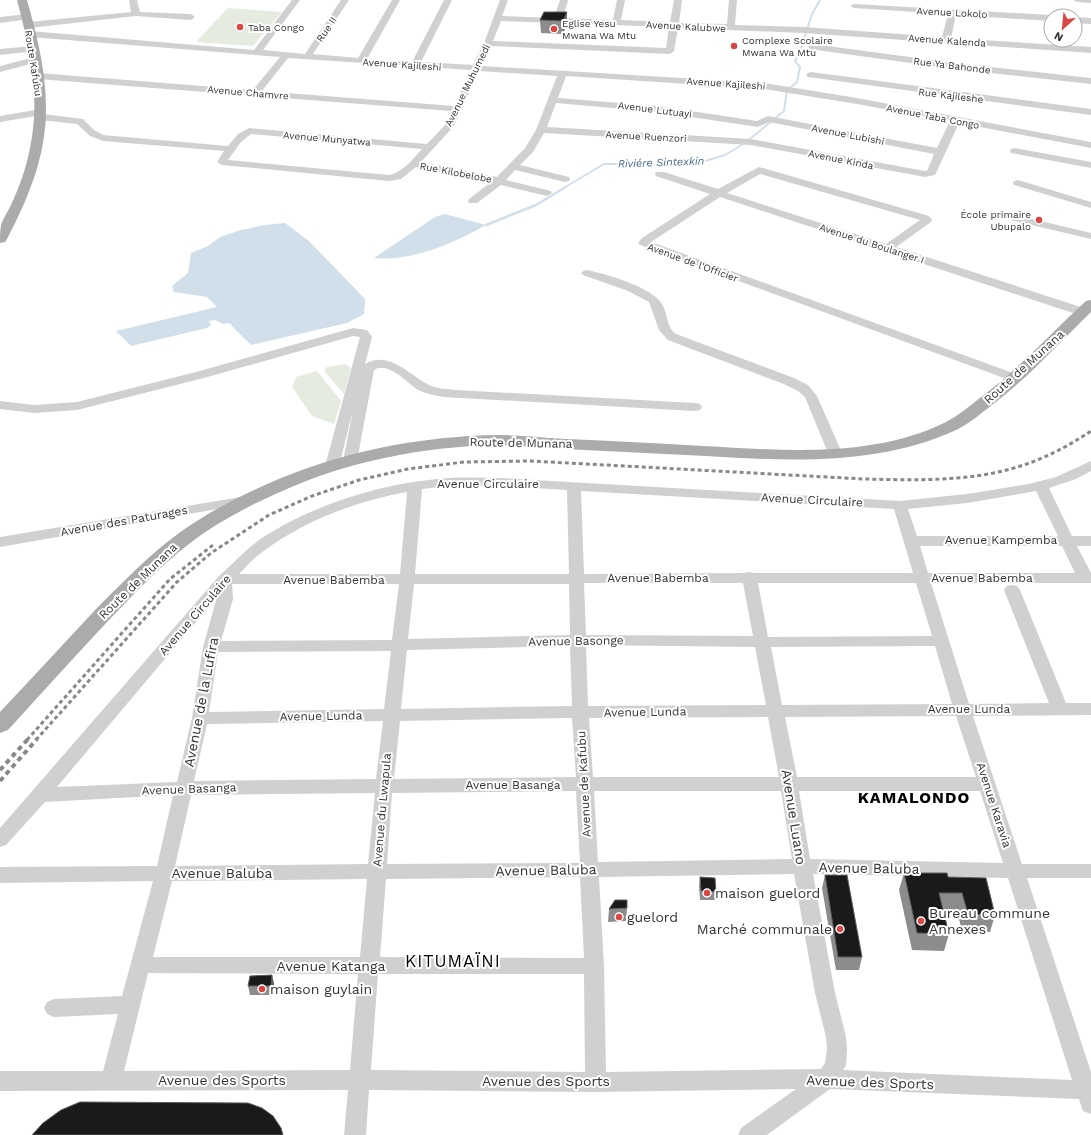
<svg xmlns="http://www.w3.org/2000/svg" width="1091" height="1135" viewBox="0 0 1091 1135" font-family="'Work Sans',sans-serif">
	<rect width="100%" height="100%" fill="#fff"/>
	<path fill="#e5ebdf" d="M228 8 282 12 253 46 196 42Z
		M345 364 351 368 344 394 324 371 327 367Z
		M317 371 341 401 334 424 312 416 292 387 296 377Z"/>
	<path fill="#d1dfeb" d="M445 214 486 225C454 243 411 262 374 258L435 217Z
		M285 223 309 241 365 299 364 314 347 323 251 345 229 323 223 324 215 320 209 321 211 325 207 328 131 346 116 331 217 307 207 297 174 292 172 286 188 273 191 253 208 246 220 237 241 230 265 225Z"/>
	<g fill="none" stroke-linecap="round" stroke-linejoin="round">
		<path stroke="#d1dfeb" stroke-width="2" d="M562 189 604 164H687L702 162 725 155 745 143 784 111 787 90 797 82 800 67 795 61 801 49 812 14 820 0"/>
		<path stroke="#d1dfeb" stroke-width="2.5" d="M486 225 536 205 564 188"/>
		<path fill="#d0d0d0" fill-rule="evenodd" d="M129 0H137L140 12 191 14 195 17 191 20 136 16 29 28 25 25 29 22 131 12Z
			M292 0H300L263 50 305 54 341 0H349L313 54 358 58 392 0H400L367 59 412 62 444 0H452L421 62 473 65 484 43 500 0H508L502 16 554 18 560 0H568L563 18 613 20 617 0H625L621 20 670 22 674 0H682L679 23 727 24 729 0H737L735 25 803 27 942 37 948 14 854 8 850 6 854 4 1051 15 1053 16H1051V21L956 15 951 38 1091 47V53L803 33 678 28 674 51 670 54 491 46 482 66 764 83 857 98 1091 142V148L959 123 936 173 935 175 925 177 751 145 544 133 533 152 520 165 569 177 570 179 569 181 565 182 515 170 506 180 551 191 552 193 547 196 501 185 477 203H469L468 201 469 199 491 182 416 167 401 179 389 181 222 165 217 162 224 151 103 141 90 136 77 124 40 120 37 119 36 116 0 122V116L41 109 46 112 43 114 83 119 94 130 103 135 228 146 238 134 249 128 427 144 445 125 451 111 38 79 33 76 38 73 253 90 280 57 30 37 26 34 30 31 254 50ZM501 21 669 27 666 48 493 41ZM288 58 471 70 454 106 262 91ZM479 71 557 76 536 130 525 148 497 177 421 162 454 126ZM566 76 764 89 857 104 950 121 937 148 768 116 757 121 658 106 558 98ZM556 103 658 112 758 127 769 122 934 154 927 171H925L751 139 547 127ZM251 134 422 149C414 158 402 173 389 175L228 160 241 142Z
			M1073 0H1091V3L1077 2Z
			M27 14 30 15 31 17 30 19 0 23V17Z
			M1075 17 1091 18V24L1075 23Z
			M812 44 962 64 1091 78V84L962 70 809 49 808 47Z
			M33 46 36 47 37 49 36 51 0 55V49Z
			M35 57 39 60 38 62 0 72V66Z
			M811 72 1091 109V115L808 77 806 75 808 73Z
			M1015 148 1091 162V168L1011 153 1010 151 1011 149Z
			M759 167 929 216 932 220 931 222 896 247 1087 309 1089 312 1087 315H1079L720 197 651 242 1019 375 1021 378 1019 381 1015 382 640 245 638 243 642 238 710 194 656 176 655 174 656 172H664L718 189ZM760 174 920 220 886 244 727 193Z
			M1018 180 1091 202V208L1014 185 1013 183 1014 181Z
			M1002 212 1091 233V239L998 217 997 215 998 213Z
			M587 270C606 274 652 287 662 304 668 314 666 327 676 334L794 378 808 385 817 396 842 453 840 456H830L828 453 805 397 798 391 784 384 668 340 659 330 649 302 628 291 583 275 581 273 583 271Z
			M353 328 367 330 372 337 365 364C389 350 409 375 429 385 437 389 447 389 456 390L695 403 700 404 702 407 700 410 695 411 443 397C435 395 426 394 418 390 407 383 388 361 374 370L357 461 355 464 350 465 345 464 343 461 353 410 339 466 337 469 332 470 327 469 325 466 360 337 353 336 204 378 77 410 34 413 0 409V401L34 405 77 402 196 372Z
			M1091 461V471L1076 479 1049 488 1072 536H1091V546H1077L1091 573V583H931L969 704 1049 703 1004 590 1007 586 1012 585 1017 586 1020 590 1066 703H1091V715L973 716 1022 864H1091V878H1027L1091 1072V1114L1083 1111 1079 1099 830 1089 767 1135H738L741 1128 796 1089 596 1092 369 1090 366 1135H344L348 1090 0 1091V1071H103L118 1014 54 1017 47 1014 44 1008 47 1002 54 999 122 996 153 881 0 883V867L157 866 173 795 45 802 6 845 0 847V828L219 576C236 561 250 544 270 533 323 501 388 482 449 478 466 477 484 478 501 478L900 501 967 494 1029 484 1056 477ZM449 486H501L567 490 569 574H415L422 489ZM581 491 894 509 913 573H754L749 572 744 573 584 574ZM1036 491 1058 536H917L908 509 967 503ZM407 492 400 574H239C246 567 253 559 261 553 303 521 356 501 407 492ZM920 546H1062L1075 573H928ZM584 583H743L753 636 586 635ZM758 583H916L932 636 768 637ZM232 584H399L392 640 221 641 233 599ZM414 584H569L570 635 408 639ZM217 597 203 647 192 718 177 782 57 787ZM586 645 755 647 766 705 588 706ZM570 646 572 706 401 709 407 650ZM935 646 952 704 782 705 771 647ZM391 651 384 709 209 712 218 652ZM956 716 976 777H797L785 717ZM768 717 779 777H593L589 718ZM572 718 576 777 394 779 400 721ZM383 721 376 779 194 781 207 724ZM576 791 580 863 387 864 392 793ZM594 791H781L792 859 598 862ZM799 791H980L1003 863 810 859ZM375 793 368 864 175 866 191 795ZM794 874 815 993 826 1037 827 1049 825 1063 821 1069 606 1072 604 966 599 877ZM813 874 1008 878 1072 1080 843 1070 846 1065 847 1049 846 1037 835 993ZM580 877 584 958 380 957 386 879ZM367 879 360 957H153L172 881ZM148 973 358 974 350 1070 124 1071ZM378 974H584L585 1072 371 1070Z
			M247 496 252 497 254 500 252 503 0 547V537Z"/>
		<path fill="#ababab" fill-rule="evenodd" d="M17 0H27C55 98 55 148 7 239L5 242 0 243C0 238 0 230 1 225 3 219 6 214 9 209 15 197 20 184 24 172 43 110 33 61 17 0Z
			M1091 300V312C1058 344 1028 378 992 405 980 414 969 424 956 430 878 466 790 461 706 456 659 454 611 451 564 449 541 448 519 445 496 445 422 447 348 461 280 492 248 506 216 523 189 544 159 567 134 594 108 621 74 657 41 694 8 730L0 733V712C33 677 65 642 97 608 123 582 149 555 179 533 206 514 235 498 265 485 338 452 420 436 499 435 522 435 544 438 567 439 612 441 658 443 703 446 783 450 871 459 946 422 959 415 970 406 981 397 1019 369 1051 333 1086 301Z"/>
		<path stroke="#888" stroke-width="3" stroke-dasharray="4 3" stroke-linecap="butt" d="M27 740 170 579 213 545
			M36 740 177 582 211 553 269 515 312 496 359 480 408 469 464 462 531 461 864 479C913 480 966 482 1014 468 1042 460 1067 447 1091 431"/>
		<path stroke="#888" stroke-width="4" stroke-dasharray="5 4" stroke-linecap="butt" d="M0 770 28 739
			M0 781 37 739"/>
	</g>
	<path fill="#8c8c8c" d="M567 12 566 25 563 34 541 33 540 20Z
		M904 873 948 877 995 915 990 932 962 931 957 911 943 910 949 934 944 951 912 950 899 890Z
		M825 875 862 957 859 970H836L822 888Z
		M700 877 716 892 715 900H700L699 886Z
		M627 908 626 921 608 922 609 909Z
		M272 975 274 984 273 995H250L248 986Z"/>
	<path fill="#5f5f5f" d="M567 12 566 25 563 34V21Z
		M272 975 274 984 273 995 271 986Z"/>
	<path fill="#1a1a1a" stroke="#5f5f5f" d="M544 12H567L563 21 540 20Z
		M904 873H947L948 877 986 878 995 915 968 914 962 893H939L949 934 917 933Z
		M825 875H847L862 957H838Z
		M700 877 715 878 716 892 701 891Z
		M615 900H627V908L609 909Z
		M272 975 271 986H248L250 976Z
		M80 1102 248 1103 262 1108 273 1116 281 1128 283 1135H32L43 1123 61 1110Z"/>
	<g fill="#d84746" stroke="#fff" stroke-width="1.5">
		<circle cx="240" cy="27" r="4"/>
		<circle cx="554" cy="29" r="4"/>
		<circle cx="734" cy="46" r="4"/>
		<circle cx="1039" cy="220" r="4"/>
		<circle cx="707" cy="893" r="4"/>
		<circle cx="619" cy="917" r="4"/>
		<circle cx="921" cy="921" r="4"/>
		<circle cx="840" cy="929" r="4"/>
		<circle cx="262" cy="989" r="4"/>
	</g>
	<g text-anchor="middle" stroke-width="4" stroke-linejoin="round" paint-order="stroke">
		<g font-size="10" fill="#333" stroke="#fff">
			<text transform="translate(952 12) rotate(3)" y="4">Avenue Lokolo</text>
			<text transform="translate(686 26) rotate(3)" y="4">Avenue Kalubwe</text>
			<text transform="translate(326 29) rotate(-56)" y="4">Rue II</text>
			<text transform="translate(947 40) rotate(4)" y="4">Avenue Kalenda</text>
			<text transform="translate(34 63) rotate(81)" y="4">Route Kafubu</text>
			<text transform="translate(402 64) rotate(4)" y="4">Avenue Kajileshi</text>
			<text transform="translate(952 65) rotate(7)" y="4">Rue Ya Bahonde</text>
			<text transform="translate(726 83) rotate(4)" y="4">Avenue Kajileshi</text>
			<text transform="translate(467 85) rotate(-64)" y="4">Avenue Muhumedi</text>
			<text transform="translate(248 92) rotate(5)" y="4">Avenue Chamvre</text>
			<text transform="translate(951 95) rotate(7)" y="4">Rue Kajileshe</text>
			<text transform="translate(655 109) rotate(7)" y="4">Avenue Lutuayi</text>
			<text transform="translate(933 116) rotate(11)" y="4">Avenue Taba Congo</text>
			<text transform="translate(848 134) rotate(11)" y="4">Avenue Lubishi</text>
			<text transform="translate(646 136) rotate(3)" y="4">Avenue Ruenzori</text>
			<text transform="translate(327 138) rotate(5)" y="4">Avenue Munyatwa</text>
			<text transform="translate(841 159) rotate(11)" y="4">Avenue Kinda</text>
			<text transform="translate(456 172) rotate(11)" y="4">Rue Kilobelobe</text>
			<text transform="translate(872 243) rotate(18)" y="4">Avenue du Boulanger I</text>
			<text transform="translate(693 262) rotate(20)" y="4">Avenue de l'Officier</text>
		</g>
		<g font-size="10" fill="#333" stroke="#fff" text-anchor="start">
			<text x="562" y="27">Eglise Yesu<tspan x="562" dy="12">Mwana Wa Mtu</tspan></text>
			<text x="248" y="31">Taba Congo</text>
			<text x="742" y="44">Complexe Scolaire<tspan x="742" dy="12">Mwana Wa Mtu</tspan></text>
			<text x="1031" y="218" text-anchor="end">École primaire<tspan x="1031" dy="12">Ubupalo</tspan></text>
		</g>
		<g font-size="11" font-style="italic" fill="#466d8f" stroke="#fff">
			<text transform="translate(661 162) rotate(-2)" y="4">Riviére Sintexkin</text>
		</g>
		<g font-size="12" fill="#333" stroke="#fff">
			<text transform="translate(1024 367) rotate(-42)" y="4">Route de Munana</text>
			<text transform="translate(521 443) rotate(1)" y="4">Route de Munana</text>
			<text x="488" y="488">Avenue Circulaire</text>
			<text transform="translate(812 500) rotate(3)" y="4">Avenue Circulaire</text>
			<text transform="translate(124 521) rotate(-10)" y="4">Avenue des Paturages</text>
			<text x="1001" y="544">Avenue Kampemba</text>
			<text x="658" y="582">Avenue Babemba</text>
			<text x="982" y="582">Avenue Babemba</text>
			<text x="334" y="584">Avenue Babemba</text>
			<text transform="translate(138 581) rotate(-44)" y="4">Route de Munana</text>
			<text transform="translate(195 615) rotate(-49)" y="4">Avenue Circulaire</text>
			<text transform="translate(576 641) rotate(-1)" y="4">Avenue Basonge</text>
			<text x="969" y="713">Avenue Lunda</text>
			<text transform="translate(645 712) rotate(-1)" y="4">Avenue Lunda</text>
			<text transform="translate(321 716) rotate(-1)" y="4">Avenue Lunda</text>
			<text transform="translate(584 784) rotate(-93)" y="4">Avenue de Kafubu</text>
			<text x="513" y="789">Avenue Basanga</text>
			<text transform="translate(189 789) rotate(-2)" y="4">Avenue Basanga</text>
			<text transform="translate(994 805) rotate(72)" y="4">Avenue Karavia</text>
			<text transform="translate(382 810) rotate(-85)" y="4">Avenue du Lwapula</text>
		</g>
		<g font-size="14" fill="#333" stroke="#fff">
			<text transform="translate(201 702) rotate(-79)" y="5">Avenue de la Lufira</text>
			<text transform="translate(794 817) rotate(81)" y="5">Avenue Luano</text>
			<text transform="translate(869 868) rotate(1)" y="5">Avenue Baluba</text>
			<text transform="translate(546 870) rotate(-1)" y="5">Avenue Baluba</text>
			<text x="222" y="878">Avenue Baluba</text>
			<text x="331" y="971">Avenue Katanga</text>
			<text x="222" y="1085">Avenue des Sports</text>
			<text x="546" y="1086">Avenue des Sports</text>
			<text transform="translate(870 1082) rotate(2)" y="5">Avenue des Sports</text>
		</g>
		<g font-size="14" fill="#333" stroke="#fff" text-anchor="start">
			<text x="715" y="898">maison guelord</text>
			<text x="929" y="918">Bureau commune<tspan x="929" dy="16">Annexes</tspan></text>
			<text x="627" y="922">guelord</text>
			<text x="832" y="934" text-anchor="end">Marché communale</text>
			<text x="270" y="994">maison guylain</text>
		</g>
		<g font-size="16" font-weight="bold" letter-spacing="1" fill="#000" stroke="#fff">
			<text x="914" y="803">KAMALONDO</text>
		</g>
		<g font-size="17" letter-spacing="1" fill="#000" stroke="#fff">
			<text x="453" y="967">KITUMAÏNI</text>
		</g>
	</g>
	<g transform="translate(1063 28) rotate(207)"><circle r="19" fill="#ffffff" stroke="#adadad"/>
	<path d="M0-3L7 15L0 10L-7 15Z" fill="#d84746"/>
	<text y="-6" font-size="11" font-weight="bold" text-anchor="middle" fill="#333333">N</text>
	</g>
</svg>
